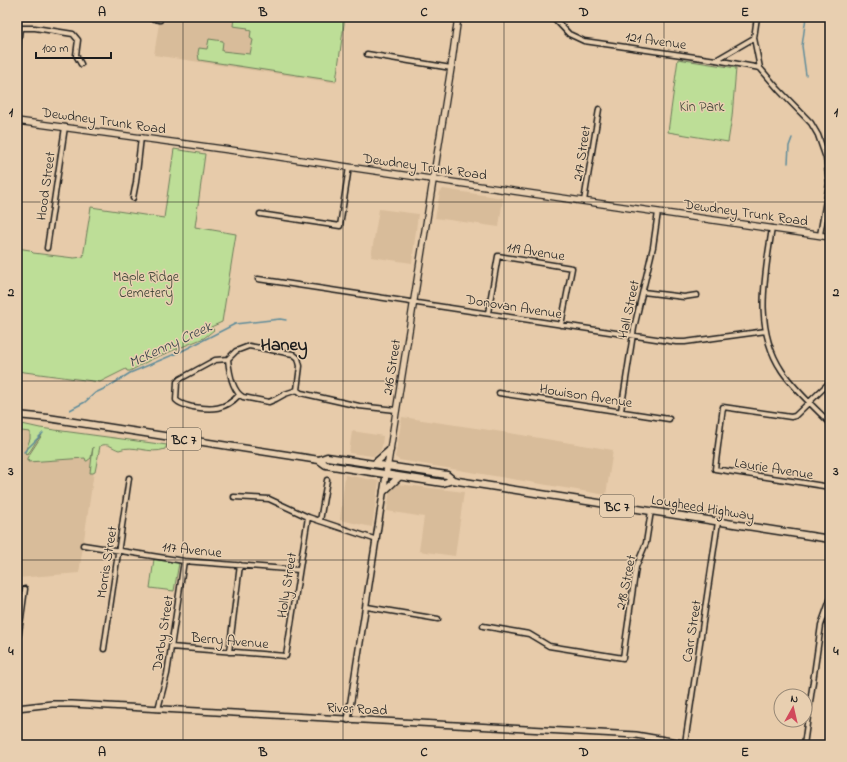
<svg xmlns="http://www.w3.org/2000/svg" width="847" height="762" viewBox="0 0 847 762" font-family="'Indie Flower',sans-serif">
	<rect width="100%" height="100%" fill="#e7cbaa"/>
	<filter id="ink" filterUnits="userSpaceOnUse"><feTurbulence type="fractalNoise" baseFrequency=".025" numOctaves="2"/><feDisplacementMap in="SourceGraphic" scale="8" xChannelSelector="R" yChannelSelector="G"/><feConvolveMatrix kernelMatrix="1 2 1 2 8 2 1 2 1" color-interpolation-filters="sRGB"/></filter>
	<g filter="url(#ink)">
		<path fill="#d8bc9a" d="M160 17H345L336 83 154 55Z
			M443 189 503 198 499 227 435 218 440 192Z
			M379 209 418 214 412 263 371 257Z
			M402 417 509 433 613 450 606 495 399 460 395 457Z
			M23 426 99 438 79 573 17 578V456L20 452Z
			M352 431 383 436 382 446 380 452 373 456 349 453Z
			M345 475 379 481 372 527 340 520Z
			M398 484 464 492 455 556 419 551 424 517 387 511 390 489 394 485Z"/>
		<path fill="#bdde97" stroke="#6c7d5a" d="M234 17H345L336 81 199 60 198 53 199 48 207 49 209 39 223 41 222 51 250 54 253 40 250 38 251 31 247 30 248 28 233 26Z
			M678 59 736 68 732 117 728 142 668 132Z
			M174 149 205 154 195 227 236 234 222 322 211 327 214 330 204 338 152 359 130 371H127L126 369 100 382 17 371V248L30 250 33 253 74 258 83 257 91 207 164 218Z
			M22 424 40 428 167 445 165 449C150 455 134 444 119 450 112 448 108 442 100 446L95 472 93 473H90L93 447 91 458 87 461H86L85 458 28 462 29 460 27 461V458L42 435C34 441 33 450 26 455L25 452 30 439V432L21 431Z
			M154 559 179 563 174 591 150 588Z"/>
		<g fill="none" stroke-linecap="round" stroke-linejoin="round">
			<path stroke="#608c9a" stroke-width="1.5" d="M806 75 802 46 806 17
				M788 163 789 146 792 138
				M70 410 85 402 95 393 108 387 130 373 182 351 235 324 280 319 286 320
				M24 452 43 433
				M17 458 19 457"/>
			<defs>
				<path id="minor" d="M147 17 160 20
					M553 17 569 34 584 41 716 60 760 68 779 90 811 123 818 135 826 158 829 184
					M757 17 754 38 760 68
					M17 28H35L73 34 78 40 76 55 81 64
					M17 52 20 28
					M367 54 451 68
					M716 60 754 38
					M133 198 136 182 141 137
					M584 201 599 109
					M260 214 340 226 349 167
					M772 228C765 276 753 328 782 371 795 390 814 407 830 423
					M820 235 829 183
					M47 248 65 127
					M258 279 676 342H685L766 331
					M643 292 684 297 697 295
					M488 313 498 256 572 268 561 325
					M228 359C229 370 232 391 243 397L269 402 276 399 285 394 297 390 301 393 359 406 396 410
					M228 359 215 360 180 379 177 382 176 400C181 405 186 405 193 407 212 410 225 410 239 395
					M228 359 236 351 249 346 293 354 298 358 300 366 297 390
					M830 382 795 416 791 417 723 407 715 469 830 487
					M499 393 669 419
					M621 411 634 328 653 247 658 212
					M234 497 269 499 308 517 377 540
					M320 521 327 480
					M83 545 184 561 299 570
					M367 607 438 619
					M483 626 529 634 549 646 623 658 636 567 646 543 651 511
					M17 646 25 589
					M171 647 286 656 308 517
					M104 649 129 478
					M229 652 240 565
					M158 709 167 674 184 561
					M685 743 718 522
					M804 745 821 625 830 600"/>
				<path id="tertiary" d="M17 708 52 704H72L636 735 694 745
					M348 720 386 475"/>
				<path id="secondary" d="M17 121 252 153 830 237
					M386 475 451 68 458 17"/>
				<path id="trunk" d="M17 415 48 418 319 460 326 465 443 483 453 480 458 481 830 539
					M319 460 327 457 447 475 453 480
					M374 464 390 450
					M384 491 399 477"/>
			</defs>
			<use href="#minor" stroke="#1c1c1c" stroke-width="7"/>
			<use href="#tertiary" stroke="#1c1c1c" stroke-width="8"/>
			<use href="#secondary" stroke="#1c1c1c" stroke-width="8"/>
			<use href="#trunk" stroke="#1c1c1c" stroke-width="9"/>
			<use href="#minor" stroke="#e8cfb0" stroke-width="4"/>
			<use href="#tertiary" stroke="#e8cfb0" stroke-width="5"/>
			<use href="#secondary" stroke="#e8cfb0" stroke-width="5.5"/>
			<use href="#trunk" stroke="#e8cfb0" stroke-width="6"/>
		</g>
	</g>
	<path fill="none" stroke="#1c1c1c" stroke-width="1" stroke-opacity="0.55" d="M183 17V745M343 17V745M504 17V745M664 17V745M17 202H830M17 381H830M17 560H830"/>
	<g text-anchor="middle" stroke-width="3" stroke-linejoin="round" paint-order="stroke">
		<g fill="#e8cfb0" stroke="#595248" stroke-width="1">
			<rect x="167" y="428" width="34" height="22" rx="3"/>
			<rect x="600" y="495" width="34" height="22" rx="3"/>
		</g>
		<g font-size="13" font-weight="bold" fill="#1c1c1c">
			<text x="184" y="444">BC 7</text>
			<text x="617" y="511">BC 7</text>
		</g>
		<g font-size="14" fill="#1c1c1c" stroke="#e8cfb0">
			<text transform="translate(656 40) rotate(8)" y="5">121 Avenue</text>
			<text transform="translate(104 120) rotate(8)" y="5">Dewdney Trunk Road</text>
			<text transform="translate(581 153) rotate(-81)" y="5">217 Street</text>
			<text transform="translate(425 166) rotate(8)" y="5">Dewdney Trunk Road</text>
			<text transform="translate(45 186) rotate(-82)" y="5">Hood Street</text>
			<text transform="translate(746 212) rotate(8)" y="5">Dewdney Trunk Road</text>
			<text transform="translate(536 251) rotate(9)" y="5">119 Avenue</text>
			<text transform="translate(514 306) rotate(9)" y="5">Donovan Avenue</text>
			<text transform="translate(628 309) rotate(-78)" y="5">Hall Street</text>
			<text transform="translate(391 367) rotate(-81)" y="5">216 Street</text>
			<text transform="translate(586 395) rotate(9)" y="5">Howison Avenue</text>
			<text transform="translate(774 468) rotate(9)" y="5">Laurie Avenue</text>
			<text transform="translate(703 507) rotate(9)" y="5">Lougheed Highway</text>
			<text transform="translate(192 549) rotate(6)" y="5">117 Avenue</text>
			<text transform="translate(106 562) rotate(-81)" y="5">Morris Street</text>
			<text transform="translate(625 582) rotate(-78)" y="5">218 Street</text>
			<text transform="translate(286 585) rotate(-81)" y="5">Holly Street</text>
			<text transform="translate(691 631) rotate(-81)" y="5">Carr Street</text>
			<text transform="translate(162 633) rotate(-81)" y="5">Darby Street</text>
			<text transform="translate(230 640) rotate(5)" y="5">Berry Avenue</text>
			<text transform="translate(357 708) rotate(3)" y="5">River Road</text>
		</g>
		<g font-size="14" fill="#3c4335" stroke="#e8cfb0">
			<text x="702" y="111">Kin Park</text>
			<text x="146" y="281">Maple Ridge<tspan x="146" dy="16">Cemetery</tspan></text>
		</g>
		<g font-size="15" font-style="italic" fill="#334146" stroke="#e8cfb0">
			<text transform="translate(170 344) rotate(-25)" y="5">McKenny Creek</text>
		</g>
		<g font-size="18" font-weight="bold" fill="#1c1c1c" stroke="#e8cfb0">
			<text x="284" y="350">Haney</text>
		</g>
	</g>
	<rect width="847" height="762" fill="none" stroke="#e8cfb0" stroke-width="44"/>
	<g transform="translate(793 708) rotate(8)"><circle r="19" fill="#e8cfb0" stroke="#968775"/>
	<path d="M0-3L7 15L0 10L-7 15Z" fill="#d1495b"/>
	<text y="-6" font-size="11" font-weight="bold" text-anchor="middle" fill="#1c1c1c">N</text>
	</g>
	<path d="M36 52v6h75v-6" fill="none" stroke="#1c1c1c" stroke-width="2"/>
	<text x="42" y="52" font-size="12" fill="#1c1c1c" stroke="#e8cfb0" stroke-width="3" paint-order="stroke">100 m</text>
	<rect x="22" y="22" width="803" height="718" fill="none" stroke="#1c1c1c" stroke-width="1.5"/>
	<g font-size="13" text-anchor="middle" font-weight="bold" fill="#1c1c1c">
		<text x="102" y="16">A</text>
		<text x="263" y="16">B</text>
		<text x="424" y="16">C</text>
		<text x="584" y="16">D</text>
		<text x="745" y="16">E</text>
		<text x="11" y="116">1</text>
		<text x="836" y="116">1</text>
		<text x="11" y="296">2</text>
		<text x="836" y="296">2</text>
		<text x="11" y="475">3</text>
		<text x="836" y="475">3</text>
		<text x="11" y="655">4</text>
		<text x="836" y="655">4</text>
		<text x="102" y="756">A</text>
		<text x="263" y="756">B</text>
		<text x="424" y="756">C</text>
		<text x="584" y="756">D</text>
		<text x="745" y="756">E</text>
	</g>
</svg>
